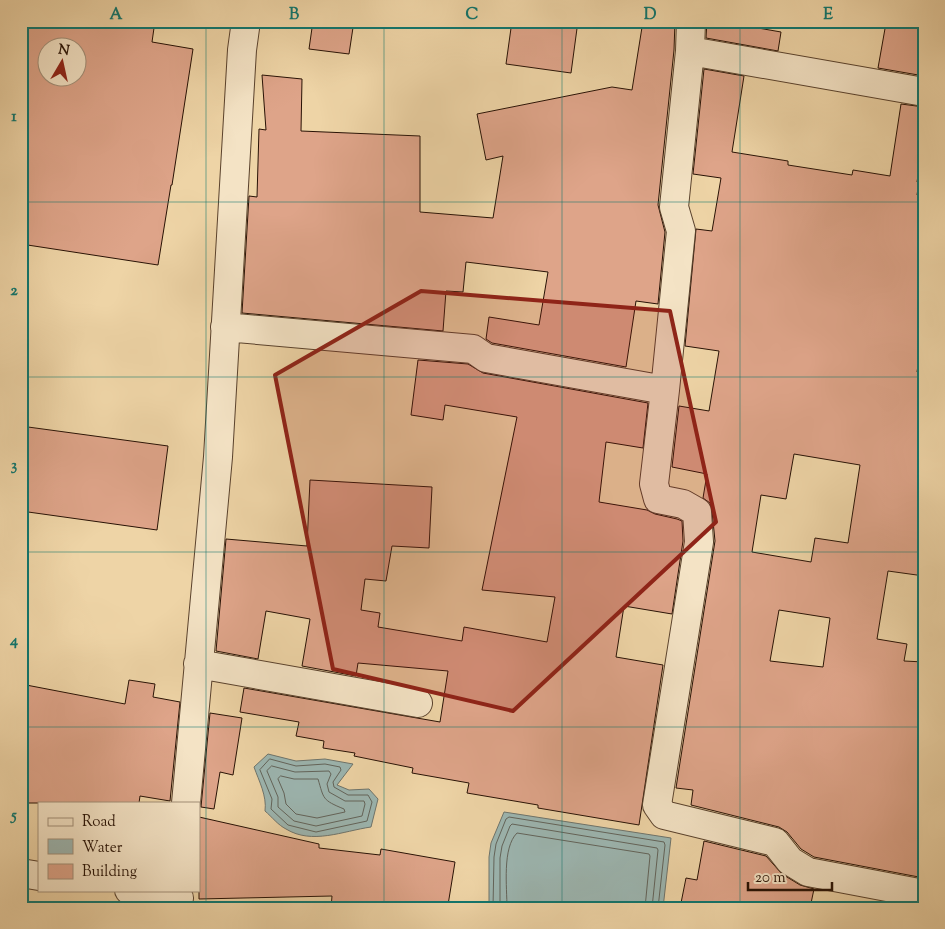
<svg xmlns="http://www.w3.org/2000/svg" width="945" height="929" viewBox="0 0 945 929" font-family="'Sorts Mill Goudy',serif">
	<rect width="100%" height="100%" fill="#eed4a6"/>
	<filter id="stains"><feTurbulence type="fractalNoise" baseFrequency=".004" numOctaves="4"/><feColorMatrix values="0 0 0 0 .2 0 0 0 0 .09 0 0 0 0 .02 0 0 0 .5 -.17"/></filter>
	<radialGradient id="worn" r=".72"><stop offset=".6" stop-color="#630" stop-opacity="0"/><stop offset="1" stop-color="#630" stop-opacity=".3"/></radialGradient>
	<path fill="#9cb6b1" stroke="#6e746c" d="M268 754 296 761 325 759 353 764 337 785 349 790 369 789 378 799 371 827C343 831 312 845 286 829 278 825 272 817 265 811 267 796 259 781 254 767Z
		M504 812 671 838 663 908H489V857L491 843Z"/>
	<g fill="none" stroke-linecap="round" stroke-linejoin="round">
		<path stroke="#62645b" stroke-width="1" d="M270 759 296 766 325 764 340 767 341 770 333 782 334 787 348 795H368L372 802 367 821 316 832 288 825 271 809 272 799 260 770Z
			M272 766 295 772 329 771 331 774 327 784 329 792 345 801H364L365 804 362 816 316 826 294 821 278 807V797L267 771Z
			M281 776 294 779H318C324 799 322 800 344 809L345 812 317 818 296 814 286 804 284 793 278 779Z
			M493 908 494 857 496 844 506 819 509 817 664 842 665 845 658 908
			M500 908V858L502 846 510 826 512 824 657 848 658 850 652 908
			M507 908C507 887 502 848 517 833L649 854 650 856 645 908"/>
	</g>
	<path fill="#dea489" stroke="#281205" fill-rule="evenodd" d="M29 21H155L152 42 193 49 172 185H171L158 265 21 244V121L27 88 21 87V72ZM48 48H78V78H48Z
		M313 21H354L349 54 309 49Z
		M512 21H578L571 73 506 64Z
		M643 21H675L674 50 658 205 665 232 658 304 636 301 626 367 492 343 486 339 489 317 539 325 548 272 466 262 463 292 446 291 443 331 242 313 249 196 257 197 259 129 266 130 262 75 302 79 301 131 420 136V212L493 218 503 156 486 160 477 114 612 87 632 90Z
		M707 21H718L781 32 778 51 706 38Z
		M886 23 921 26 918 44 924 45V76L878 68Z
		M704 69 744 76 732 152 788 161V165L852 175 853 170 890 176 901 104 924 107V138L917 182H919L917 195 924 196V327L917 372 924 373V576L888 571 877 639 907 644 904 661 924 662V878L814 857 801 849 787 832 779 827 691 805 693 790 676 788 715 541 712 511 710 503 703 498 707 474 672 467 679 406 709 411 719 351 685 346 696 229 712 231 721 178 693 174ZM794 454 860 465 848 543 815 538 811 562 752 552 761 495 786 499ZM779 610 830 618 823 667 770 661Z
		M418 360 468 364 483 373 648 403 643 448 606 442 599 502 647 510 655 514 677 519 682 521 683 541 672 614 624 606 616 657 663 665 639 825 538 808V805L467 793 469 783 412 773 413 768 354 756 355 753 323 748 324 741 296 736 299 722 240 712 244 688 440 722 448 671 358 663 356 676 302 666 310 619 266 611 258 659 216 651 226 539 307 546 310 480 432 487 429 548 392 546 386 581 365 579 361 610 380 613 378 627 462 641 464 627 547 642 555 597 482 590 517 417 445 405 443 420 411 415Z
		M28 427 168 446 157 530 21 511V477Z
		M129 680 155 684 153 697 180 702 170 801 140 796 139 803H21V684L125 704Z
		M210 713 242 718 233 775 220 772 214 809 201 807Z
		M199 817 319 844V848L380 855 381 849 455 862 448 905 440 904V908H331L332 896 199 899Z
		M704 841 766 856 782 874 800 885 814 889 810 908H680L686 878 697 880Z"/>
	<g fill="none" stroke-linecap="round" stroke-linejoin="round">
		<defs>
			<path id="minor" d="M691 21 690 51 674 207 681 231 665 390 654 484 658 499 683 504 697 512 699 542 657 805 664 815 775 842 790 861 808 872 924 894
				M690 51 924 92
				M225 327 473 349 486 358 665 390
				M198 664 418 703
				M186 803 218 457 242 50 246 21
				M21 873 39 876
				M129 890 179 898"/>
		</defs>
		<use href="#minor" stroke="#5a422d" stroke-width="30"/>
		<use href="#minor" stroke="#f4e3c5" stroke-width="28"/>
	</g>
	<path fill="#8f2418" fill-opacity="0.2" stroke="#8f2418" stroke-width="4" stroke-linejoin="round" d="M421 291 670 311 716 522 513 711 333 669 275 375Z"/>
	<path fill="none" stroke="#0f766e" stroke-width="1" stroke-opacity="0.55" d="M206 21V908M384 21V908M562 21V908M740 21V908M21 202H924M21 377H924M21 552H924M21 727H924"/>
	<rect width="945" height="929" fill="none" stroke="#eed4a6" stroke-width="55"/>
	<rect x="38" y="802" width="162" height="90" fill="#f4e3c5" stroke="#a28f78"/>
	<rect x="48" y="818" width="25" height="8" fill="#f4e3c5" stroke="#a28f78"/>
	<text x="82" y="826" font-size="15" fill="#281205">Road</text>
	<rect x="48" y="839" width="25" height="15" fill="#9cb6b1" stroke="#a28f78"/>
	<text x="82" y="852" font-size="15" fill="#281205">Water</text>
	<rect x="48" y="864" width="25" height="15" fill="#dea489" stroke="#a28f78"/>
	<text x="82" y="876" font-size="15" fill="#281205">Building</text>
	<g transform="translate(62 62) rotate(9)"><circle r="24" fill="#f4e3c5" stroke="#a28f78"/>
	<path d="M0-4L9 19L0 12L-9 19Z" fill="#8f2418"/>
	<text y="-8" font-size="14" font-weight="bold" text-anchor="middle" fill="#281205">N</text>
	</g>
	<path d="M748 882v8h84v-8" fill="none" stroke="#281205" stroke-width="2.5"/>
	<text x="755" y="882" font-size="15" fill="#281205" stroke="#f4e3c5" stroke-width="4" paint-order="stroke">20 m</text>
	<rect x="28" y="28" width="890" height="874" fill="none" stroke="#0f766e" stroke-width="2"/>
	<g font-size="16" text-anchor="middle" font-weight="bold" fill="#0f766e">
		<text x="116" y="19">A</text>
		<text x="294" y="19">B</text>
		<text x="472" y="19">C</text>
		<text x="650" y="19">D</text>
		<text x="828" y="19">E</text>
		<text x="14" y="121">1</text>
		<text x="14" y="295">2</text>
		<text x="14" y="470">3</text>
		<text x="14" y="645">4</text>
		<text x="14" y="820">5</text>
	</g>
	<rect width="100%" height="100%" filter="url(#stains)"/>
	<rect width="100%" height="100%" fill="url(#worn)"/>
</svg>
